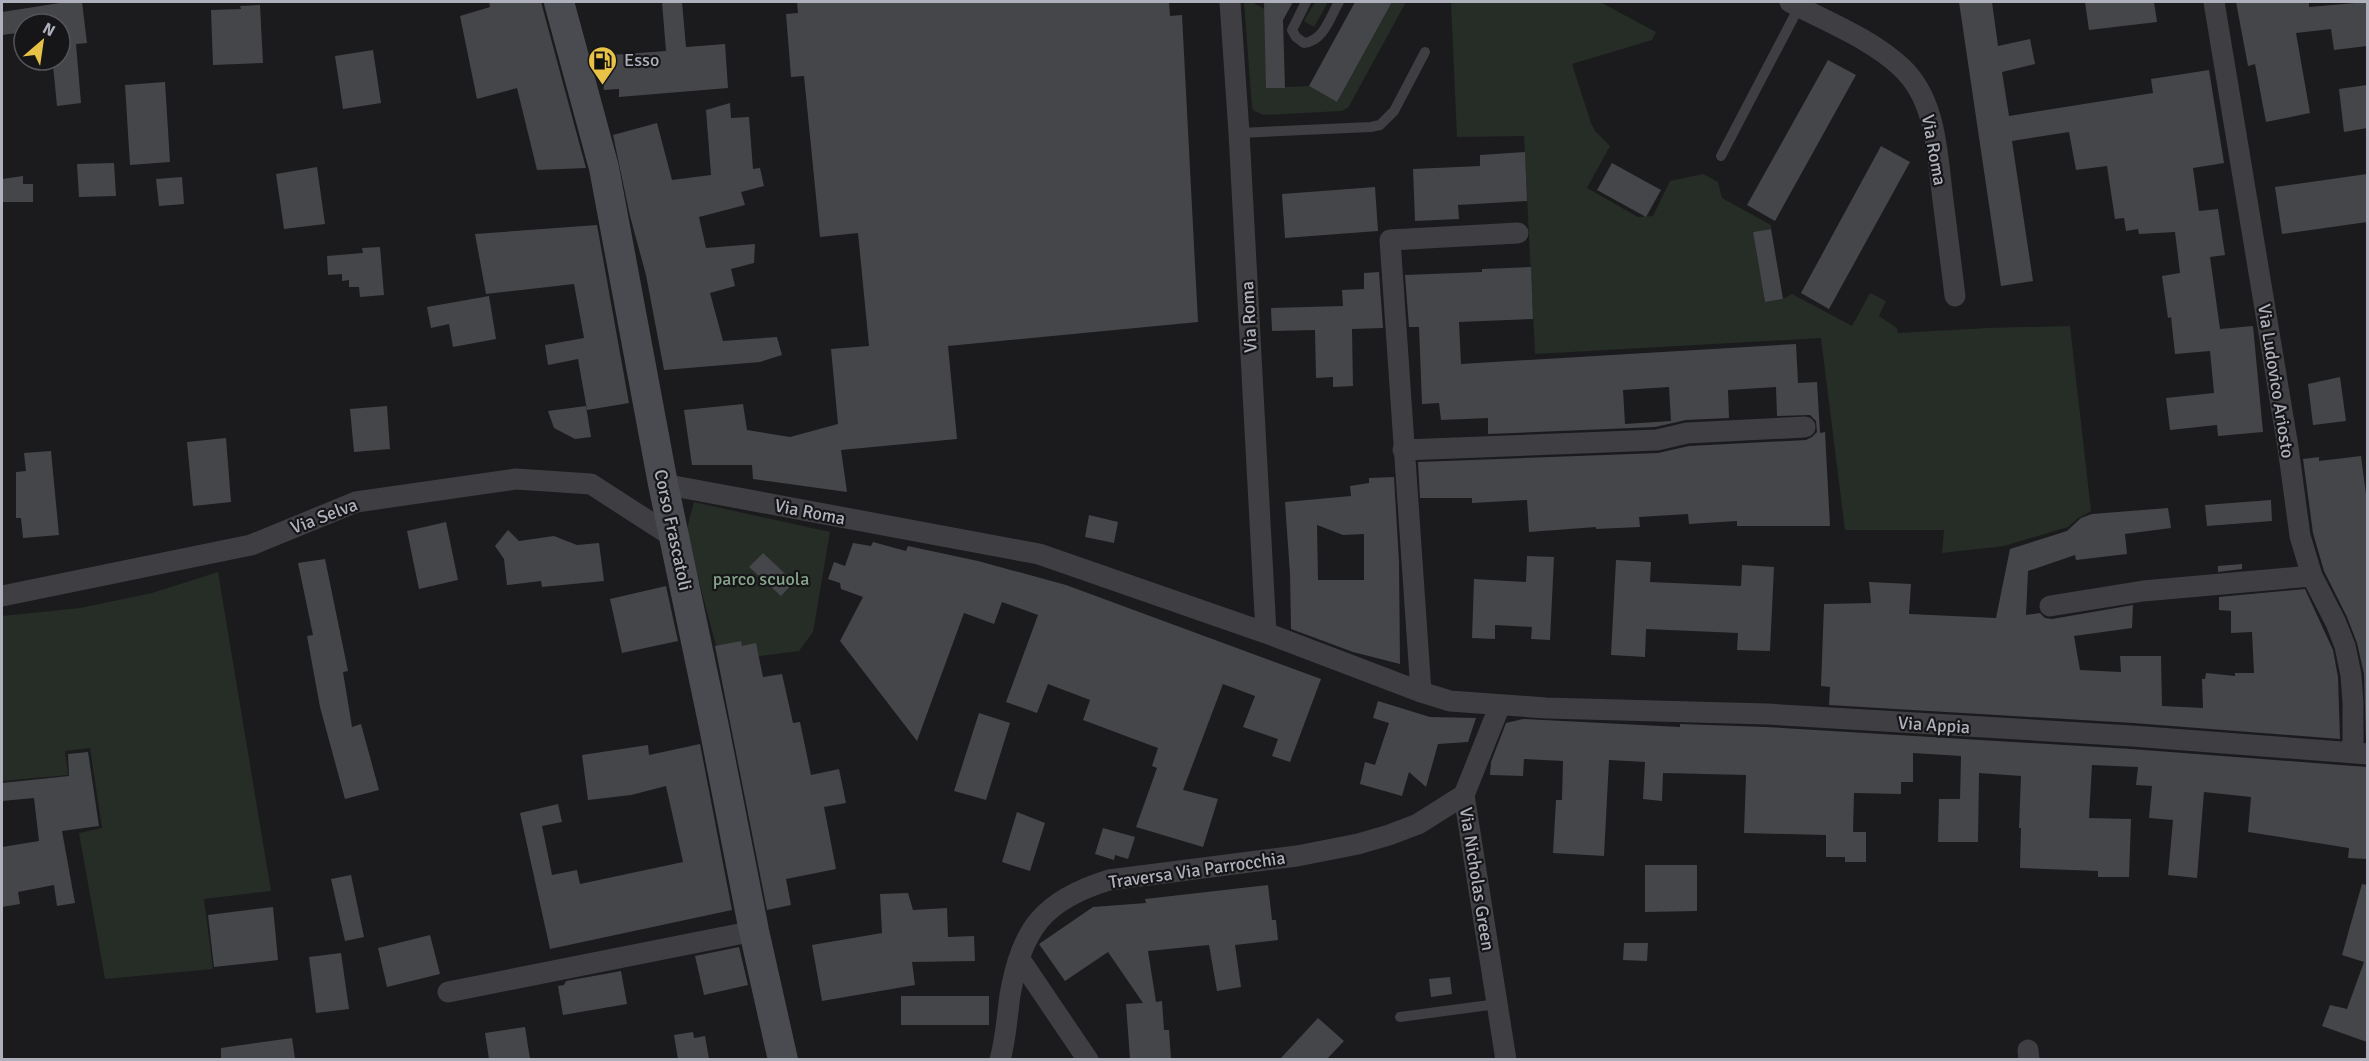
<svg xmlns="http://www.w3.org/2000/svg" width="2369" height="1061" viewBox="0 0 2369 1061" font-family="Signika,sans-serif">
	<rect width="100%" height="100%" fill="#1b1b1d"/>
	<path fill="#252d26" d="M1244 2H1252L1283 20 1267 88 1309 86 1337 102 1392 2H1406L1348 108 1341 111 1264 115 1254 111 1252 107Z
		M1315 2H1328L1314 27 1304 21Z
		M1451 2H1600L1656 32 1652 40 1572 64 1591 123 1595 131 1610 146 1587 188 1638 217 1653 216 1670 181 1703 174 1718 182 1722 198 1771 225V229L1753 232 1765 302 1783 299 1792 294 1852 326 1870 293 1886 301 1879 316 1897 328 1898 333 1987 328 2070 326 2091 511 2077 519 2068 527 2004 546 1942 553 1944 530H1845L1821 338 1535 354 1524 136 1457 137Z
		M694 502 830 532 813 632 799 651 720 661 686 532Z
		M218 572 271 891 204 899 213 969 105 979 79 833 102 828 90 748 65 751 68 775 2 781V616L80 608 152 593Z"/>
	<path fill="#45464a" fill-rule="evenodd" d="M66 2H82L87 43 76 44 81 103 57 106 53 65 60 64V24H24V32L2 35V12Z
		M489 2H541L586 168 537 170 517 88 477 99 460 16 490 7Z
		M662 2H682L686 47 725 44 728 88 619 97V89L604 90 601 65 613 64 612 55 666 51Z
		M797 2H1169L1170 16 1182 15 1198 322 948 346 957 439 841 450 847 492 753 479 752 465H692L684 410 743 404 747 430 790 437 838 424 831 349 869 346 858 233 820 237 804 76 791 77 786 14 798 13Z
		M1264 2H1293L1283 20 1285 88H1266Z
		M1355 2H1392L1337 102 1309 86Z
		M1959 2H1992L1998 46 2030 39 2035 64 2002 72 2009 116 2153 93 2151 79 2209 70 2224 163 2193 168 2199 211 2218 209 2225 255 2210 257 2220 329 2253 326 2263 432 2218 436 2217 425 2170 430 2166 398 2214 393 2210 351 2175 354 2171 317 2168 318 2162 276 2180 273 2175 232 2139 234 2138 229 2126 231 2124 218 2115 219 2107 166 2076 170 2069 132 2012 141 2033 281 2001 286Z
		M2085 2H2154L2157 22 2089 30Z
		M2236 2H2309V7L2367 2V46L2334 50 2331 29 2296 33 2310 113 2266 122 2255 64 2248 66Z
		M260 5 263 63 213 65 211 10 241 9 240 6Z
		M373 50 381 103 343 109 335 56Z
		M1828 60 1856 75 1775 221 1747 205Z
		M165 82 170 162 130 165 125 85Z
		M2367 85V128L2344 132 2339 89Z
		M730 103 731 118 749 117 753 169 760 168 764 186 741 192 745 205 699 217 706 248 755 244 754 263 731 269 735 286 710 293 723 341 777 337 782 355 760 362 664 370 646 275 630 216 613 135 657 123 672 180 711 175 706 110Z
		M1881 146 1910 162 1829 309 1801 293Z
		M1525 152 1527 201 1458 205 1459 219 1415 221 1413 169 1480 166V155Z
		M114 163 116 196 79 197 77 164Z
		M1612 163 1661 190 1646 217 1597 190Z
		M317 167 325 224 284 229 276 174Z
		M2367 174V222L2282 234 2275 187Z
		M23 176V184H33V202H2V179Z
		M182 177 184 204 159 206 156 179Z
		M1375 187 1378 231 1285 238 1282 194Z
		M597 225 629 403 587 410 578 359 548 365 545 345 584 338 574 284 486 294 475 234Z
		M1771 229 1783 299 1765 302 1753 232Z
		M380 247 384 295 360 297 359 287H349V280L342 281V274L328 275 327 256 363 253 362 248Z
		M1531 267 1533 319 1459 322 1461 364 1796 344 1798 383 1817 382 1820 433 1825 432 1830 526H1737V521L1689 524 1688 514 1639 517 1640 527 1596 529V527L1529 532 1527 500 1472 503V498H1420L1418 462 1658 453 1689 446 1806 440 1812 437 1817 432 1816 421 1810 415 1777 416 1776 387 1728 390 1729 418 1686 420 1655 427 1488 434V418L1441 420 1439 403 1422 404 1419 327H1409L1405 275 1482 272V269ZM1669 387 1671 421 1625 424 1623 390Z
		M1379 272 1383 328 1352 329 1353 386 1333 387V377L1316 378 1315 330 1272 331 1271 308 1343 306 1342 290 1364 289V273Z
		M489 296 496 339 453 347 449 324 431 328 427 307Z
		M2340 377 2346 421 2313 425 2308 384Z
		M387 406 390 449 354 452 350 409Z
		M586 406 591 437 575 439 554 428 548 411Z
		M226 438 231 502 193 506 187 442Z
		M51 451 59 535 23 538 21 518H16V472L26 471 24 453Z
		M2361 456 2367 502V741H2366L2364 674 2357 643 2347 617 2324 571 2313 533 2303 459 2319 457V461Z
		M1394 477 1399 562 1400 664 1353 652 1291 629 1290 574 1285 502 1351 496 1350 486 1369 483V478ZM1317 525 1343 535 1364 534V580H1318Z
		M2271 500 2272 521 2207 526 2205 505Z
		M2168 508 2171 528 2125 534 2127 554 2076 560 2075 555 2028 571 2026 615 2040 613 2045 618 2052 619 2133 605 2132 628 2074 636 2080 670 2121 672 2120 656H2161L2162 706 2203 708 2202 679H2205L2206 673 2235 676V673H2254L2252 632 2231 633V611L2219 610V597L2305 589 2333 650 2338 677 2340 739 2133 723 1829 705 1830 687 1821 686 1824 604 1871 603 1869 582 1911 584 1909 614 1996 618 2010 549 2067 531 2081 518 2092 514Z
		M1089 515 1118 522 1114 543 1085 537Z
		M446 522 458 580 419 589 407 531Z
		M508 530 519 541 554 536 577 545 599 543 604 581 542 587 541 581 507 585 504 559 495 546Z
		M873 542 906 551 908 546 978 561 1066 585 1321 679 1290 762 1272 756 1278 739 1243 727 1255 696 1223 684 1183 790 1218 799 1203 847 1136 827 1157 768 1152 766 1158 748 1083 720 1090 700 1048 684 1037 713 1006 702 1038 615 1002 602 994 624 964 613 917 741 840 641 863 597 841 589 840 583 828 579 834 562 845 566 853 543 871 546Z
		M763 553 794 582 781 596 749 567Z
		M1527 556 1554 557 1550 640 1531 639 1532 627 1495 625V639L1472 638 1474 579 1526 582Z
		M325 559 348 671 343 672 352 727 361 724 379 790 345 799 320 707 307 636 313 635 298 563Z
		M1616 560 1651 562 1650 582 1741 586 1742 565 1774 567 1770 651 1737 650 1738 633 1646 629 1645 657 1611 655Z
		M2242 564V569L2218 572V566Z
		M666 586 678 641 622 653 610 599Z
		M741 641 742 646 756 643 763 677 782 674 793 723 800 722 811 775 839 769 846 803 824 807 836 869 786 879 791 905 767 910 715 646Z
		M1378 701 1430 717 1476 718 1468 742 1438 744 1426 787 1409 772 1402 796 1360 784 1365 762 1375 765 1389 723 1373 718Z
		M979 713 1010 723 986 800 954 791Z
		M1523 719 1680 727V724L1766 727 2131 749 2367 767V859L2348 858 2349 848 2248 832 2251 797 2204 792 2197 878 2168 875 2173 820 2149 818 2152 786 2136 785 2138 767 2092 765 2089 818 2131 819 2129 877H2098V871L2020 868 2021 828H2019L2021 776 1979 773 1978 842H1938L1939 799H1960L1961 756 1913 753V782H1901V794L1854 793 1853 832H1866V862H1845V857H1826V835L1744 833 1746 775 1663 773 1662 801 1643 799 1645 762 1609 760 1604 856 1553 853 1556 800H1562L1563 761 1524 759 1523 776 1490 775 1491 762 1506 723Z
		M700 744 732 910 550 949 520 813 558 804 562 822 542 826 552 875 577 870 580 884 683 862 666 786 631 795 588 800 582 755 648 745 649 755Z
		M88 752 99 826 62 831 75 903 57 906 54 885 18 892 20 904 2 907V847L39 841 34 798 2 801V783L69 776 68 754Z
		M1017 812 1045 823 1030 871 1002 862Z
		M1103 828 1135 837 1128 859 1115 855 1114 860 1095 854Z
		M1645 865H1697V911L1645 912Z
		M351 875 364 937 345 941 331 879Z
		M2362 884 2367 885V1042L2322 1026 2330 1005 2347 1009 2364 962 2342 955Z
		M1268 885 1272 920H1276L1278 940 1235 945 1241 987 1217 991 1209 945 1148 951 1156 1002 1162 1001 1164 1030H1169L1171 1059H1130L1126 1004 1143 1003 1108 952 1065 981 1039 944 1093 907 1146 903 1145 899Z
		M908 893 913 910 947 908 948 937 974 936 975 961 912 962 915 985 822 1001 812 945 882 933 880 894Z
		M273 907 278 960 214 967 208 915Z
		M430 935 440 974 387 987 378 948Z
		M1624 943H1648L1647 961 1623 960Z
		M739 947 748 985 704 995 695 956Z
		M341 953 349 1009 316 1013 309 957Z
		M621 971 627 1004 563 1015 558 986 564 985 566 981Z
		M1450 977 1452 994 1431 997 1429 979Z
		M901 996H989V1025H901Z
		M1318 1018 1344 1041 1327 1059H1280Z
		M525 1027 530 1059H489L485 1033Z
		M693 1032 694 1038 705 1036 709 1059H678L674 1035Z
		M292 1038 295 1059H221V1048Z"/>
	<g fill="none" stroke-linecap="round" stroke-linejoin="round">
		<path stroke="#3e3e43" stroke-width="10" d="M1306 2 1292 30 1296 37 1304 43C1324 41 1330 17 1339 2
			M1239 133 1371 127 1380 125 1394 111 1425 52
			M1721 156 1799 7
			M1400 1017 1497 1004"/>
		<path stroke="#3e3e43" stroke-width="21" d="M1230 2 1239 133 1266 633
			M1790 2C1827 22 1870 38 1901 67 1937 100 1937 155 1943 200 1947 232 1951 264 1955 296
			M2214 2 2288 447 2300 536 2312 576 2336 623 2345 646 2351 675 2353 703V753
			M1403 450 1657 440 1687 433 1805 427
			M663 484 1039 554 1266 633 1421 692 1450 701 1546 708 1767 714 2132 736 2368 754
			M2 596 251 545 356 502 516 479 591 484 673 537
			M2050 606 2143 591 2312 576
			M1421 692 1390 240 1518 233
			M1500 705 1464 795 1506 1060
			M1019 958 1088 1060
			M448 992 754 931
			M2028 1050 2029 1060
			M1000 1060C1006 1038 1007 1017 1010 995 1022 928 1044 900 1109 880L1297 856 1358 844 1389 835 1418 824 1464 795"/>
		<path stroke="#4a4b51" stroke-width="30" d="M559 2 604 168 663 484 714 727 754 931 783 1060"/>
	</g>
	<defs>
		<symbol id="fuel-pin" viewBox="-11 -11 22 30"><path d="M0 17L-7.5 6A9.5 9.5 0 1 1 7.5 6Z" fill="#e8c147" stroke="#161518"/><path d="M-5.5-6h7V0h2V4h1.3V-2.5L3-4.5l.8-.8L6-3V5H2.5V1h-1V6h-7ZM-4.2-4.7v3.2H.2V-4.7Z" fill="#111"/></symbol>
	</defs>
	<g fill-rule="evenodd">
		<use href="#fuel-pin" x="586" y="44" width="33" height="45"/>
	</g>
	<g text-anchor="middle" stroke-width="4.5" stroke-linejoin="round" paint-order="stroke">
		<g font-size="18" fill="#aeb1bb" stroke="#161518" text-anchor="start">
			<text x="624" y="66">Esso</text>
		</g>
		<g font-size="18" fill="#aeb1bb" stroke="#161518">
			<text transform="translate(1934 150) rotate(80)" y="6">Via Roma</text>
			<text transform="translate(1249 317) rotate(-93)" y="6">Via Roma</text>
			<text transform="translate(2276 381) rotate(81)" y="6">Via Ludovico Ariosto</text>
			<text transform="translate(810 512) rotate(11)" y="6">Via Roma</text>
			<text transform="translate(324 516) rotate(-21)" y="6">Via Selva</text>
			<text transform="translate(673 530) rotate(78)" y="6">Corso Frascatoli</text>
			<text transform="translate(1934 725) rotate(4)" y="6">Via Appia</text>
			<text transform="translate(1197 870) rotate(-8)" y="6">Traversa Via Parrocchia</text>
			<text transform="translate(1477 879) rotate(81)" y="6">Via Nicholas Green</text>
		</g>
		<g font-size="18" fill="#86a58b" stroke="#161518">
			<text x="761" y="585">parco scuola</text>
		</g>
	</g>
	<rect width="2369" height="1061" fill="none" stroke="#aeb1bb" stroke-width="6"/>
	<g transform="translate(42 42) rotate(29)"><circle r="28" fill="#161518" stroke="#535359" stroke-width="1.5"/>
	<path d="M0-4.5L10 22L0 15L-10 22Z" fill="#e8c147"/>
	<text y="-9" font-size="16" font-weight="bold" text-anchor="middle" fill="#aeb1bb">N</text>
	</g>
</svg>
